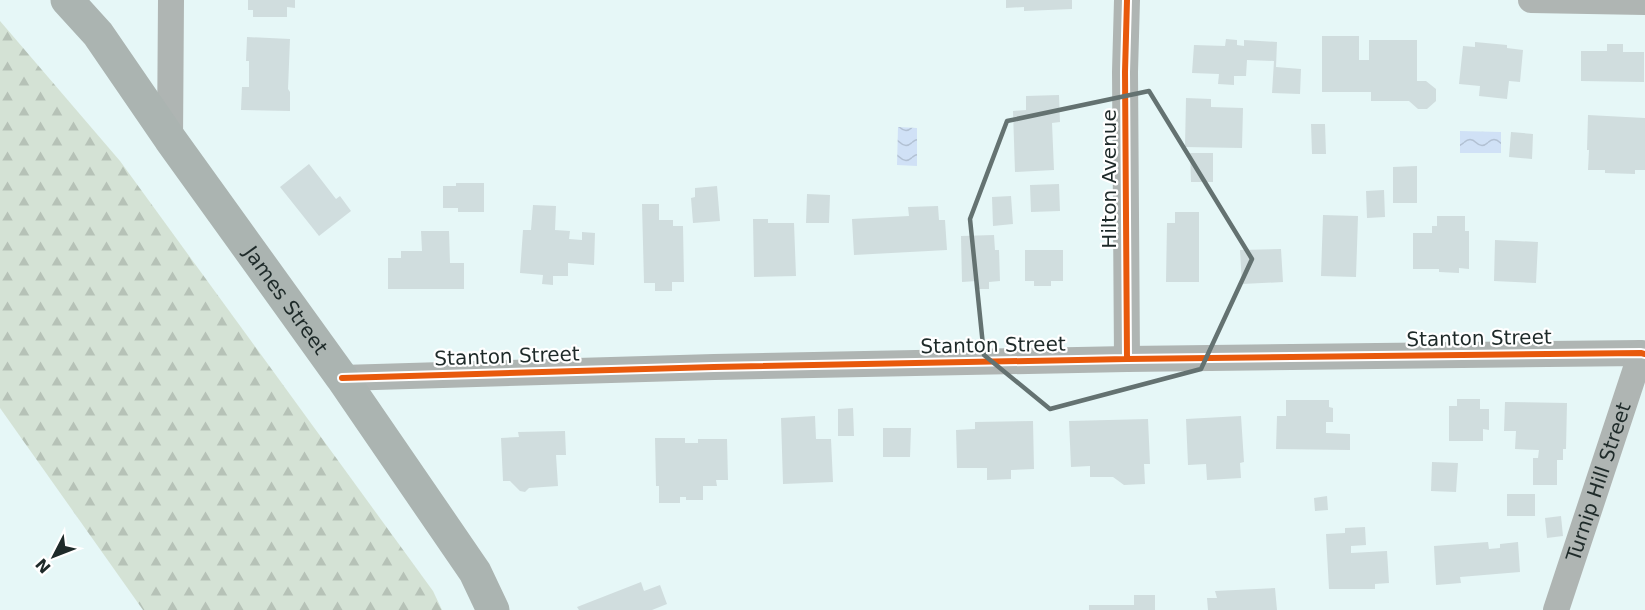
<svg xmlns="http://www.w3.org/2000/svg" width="1645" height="610" viewBox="0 0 1645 610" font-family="'DejaVu Sans',sans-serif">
	<defs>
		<pattern id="forest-firs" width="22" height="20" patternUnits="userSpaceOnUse" patternTransform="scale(1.5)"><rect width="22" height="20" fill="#d4e2d5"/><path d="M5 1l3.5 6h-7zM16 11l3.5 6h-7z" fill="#b6c2b7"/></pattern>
		<pattern id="water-waves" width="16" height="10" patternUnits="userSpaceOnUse" patternTransform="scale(1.5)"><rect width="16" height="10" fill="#d0e1f6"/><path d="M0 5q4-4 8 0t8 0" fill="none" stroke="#b2c1d3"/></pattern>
	</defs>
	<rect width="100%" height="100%" fill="#e6f7f7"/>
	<path fill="url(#forest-firs)" d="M0 21 120 161 433 591 442 610H143L0 408Z"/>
	<path fill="url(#water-waves)" d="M898 127 917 128V166L897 165Z
		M1460 131 1501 132V153H1460Z"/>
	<path fill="#d0ddde" d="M248 0H295V8L287 7V17H253V10H248Z
		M1006 0H1072V9L1024 11V7L1006 8Z
		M1322 36H1359V60H1369V40H1417V81H1426L1436 89V101L1427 109H1418L1409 101H1371V92H1322Z
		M247 37 290 39 288 89 290 92V111L241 110 242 87H249V61H246Z
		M1226 39 1237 40V45L1244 46V40L1277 42 1276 67 1301 69 1300 94 1272 93 1274 61 1247 60 1246 76H1234V85L1218 84 1219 74 1192 73 1194 45 1225 46Z
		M1475 42 1507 45V48L1523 50 1520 82 1509 81 1507 99 1479 96 1480 86 1459 84 1463 46 1475 47Z
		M1607 44H1623V52H1644V82L1581 81V51H1607Z
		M1059 95 1060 122 1052 123 1054 170 1015 172 1013 111 1026 110V96Z
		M1186 98 1211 99V107L1243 108 1242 148 1185 147Z
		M1588 115 1645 118V170H1635V174L1605 173V170H1588L1589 150H1587Z
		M1311 124H1325L1326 154H1312Z
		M1511 132 1533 134 1532 159 1509 157Z
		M1190 153H1213V182H1191Z
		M309 164 336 199 340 196 351 211 319 236 280 187Z
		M1417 166V203H1393V167Z
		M456 183H484V212H458V208H443V186H456Z
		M1059 184 1060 211 1031 212 1030 185Z
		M717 186 720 221 693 223 691 198 695 197V188Z
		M1384 190 1385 217 1367 218 1366 191Z
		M807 194 830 195 829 223H806Z
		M1011 196 1013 224 993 226 992 197Z
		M642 204H659V220H673V226H683L684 282H672V291H655V283H644Z
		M533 205 556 206 555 230 570 231 569 239 582 240V232L595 233 594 265 568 263V276H553V285L542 284 543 275 520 273 523 230H531Z
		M938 206 939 220H945L947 250 854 255 852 219 909 216 908 207Z
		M1175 212H1199V282H1166L1167 223H1175Z
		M1323 215 1358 216 1356 277 1321 276Z
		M1437 216H1465V231H1469V269L1459 268V273L1439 272V269H1413V233H1432V226H1437Z
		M753 219H768V223H794L796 276 754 277Z
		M421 231H449L450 263H464V289H388V258H401V251H422Z
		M994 235 995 250H999L1000 281 989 282V289H978L977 281 962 282 961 236Z
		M1495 240 1538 242 1536 283 1494 281Z
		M1281 249 1283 282 1242 284 1240 250Z
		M1025 250H1063V281H1051V286H1034V281H1025Z
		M1457 399H1480V409H1489V430L1483 429V441H1449V406H1457Z
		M1286 400H1329V407L1333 408V422H1326V433L1350 434V450L1276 449 1277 416H1286Z
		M1505 402 1567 403 1566 449H1563V460H1557V485H1533V458H1538L1539 450 1515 449 1516 431H1504Z
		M853 408 854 436H838V409Z
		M815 416 816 439H831L833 482 783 484 781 418Z
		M1241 416 1244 462 1240 463 1241 478 1207 480 1206 464 1188 465 1186 419Z
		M1148 419 1150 464H1144L1145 484 1124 485 1113 477H1090V466L1071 467 1069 421Z
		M1033 421 1034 469 1011 470V479L987 480V468H957L956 430 975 429V422Z
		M883 428H911L910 457H883Z
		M565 431 566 455H556L558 486 529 488 525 492 520 491 510 481H503L501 438 519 437 518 432Z
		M655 438H685V443H698V439H727L728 480H716L717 486H703V500H686V497H680V503H659V486H656Z
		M1432 462 1458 463 1456 492 1431 491Z
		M1507 494H1535V516H1507Z
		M1327 496 1328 510 1315 511 1314 498Z
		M1561 516 1563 536 1547 538 1545 518Z
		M1365 527 1366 545 1351 546V553L1387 551 1389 583 1375 584V589H1329L1326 534 1345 533V528Z
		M1488 542 1489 549 1500 548V544L1518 542 1520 572 1460 577 1461 583 1436 585 1434 546Z
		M641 582 644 591 660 585 667 604 652 610H579L577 607Z
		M1275 588 1277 610H1208L1207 598H1217L1215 591Z
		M1134 595H1155V610H1089V605H1134Z"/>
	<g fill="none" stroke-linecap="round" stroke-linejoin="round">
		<g stroke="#afb5b3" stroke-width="26">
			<path d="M1127 0 1125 72 1127 359"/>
			<path d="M1531 0 1645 2"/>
			<path d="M170 139 171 0"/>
			<path d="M342 378 714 367 1127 359 1641 353 1645 354"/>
			<path id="s1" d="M1556 610 1641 353"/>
		</g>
		<path stroke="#abb4b1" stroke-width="33" id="s2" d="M67 0 98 34 170 139 342 378 475 572 493 610"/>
		<defs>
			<path id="cycleway" d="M1127 0 1125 72 1127 359
				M342 378 714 367 1127 359 1641 353 1645 354"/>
		</defs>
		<use href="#cycleway" stroke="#fff" stroke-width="10"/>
		<use href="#cycleway" stroke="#e8590c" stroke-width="6"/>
	</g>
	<path fill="none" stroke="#647271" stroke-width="4.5" stroke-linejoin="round" d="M1149 91 1252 259 1201 369 1050 409 984 355 970 219 1007 121Z"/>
	<g text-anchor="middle" stroke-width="4.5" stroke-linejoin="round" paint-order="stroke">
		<g font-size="20" fill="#1e2a29" stroke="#fff">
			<text transform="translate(1109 179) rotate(-90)" y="7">Hilton Avenue</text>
			<text dy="7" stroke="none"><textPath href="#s2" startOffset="372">James Street</textPath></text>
			<text transform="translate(1479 338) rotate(-1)" y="7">Stanton Street</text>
			<text transform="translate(993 345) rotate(-1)" y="7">Stanton Street</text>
			<text transform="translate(507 356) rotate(-2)" y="7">Stanton Street</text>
			<text dy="7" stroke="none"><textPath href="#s1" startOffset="135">Turnip Hill Street</textPath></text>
		</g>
	</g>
	<g transform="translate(54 556) rotate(228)" stroke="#ffffff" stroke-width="4.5" paint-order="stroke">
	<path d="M0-4.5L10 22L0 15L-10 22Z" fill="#1e2a29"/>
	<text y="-9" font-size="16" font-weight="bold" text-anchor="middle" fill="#1e2a29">N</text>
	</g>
</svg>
